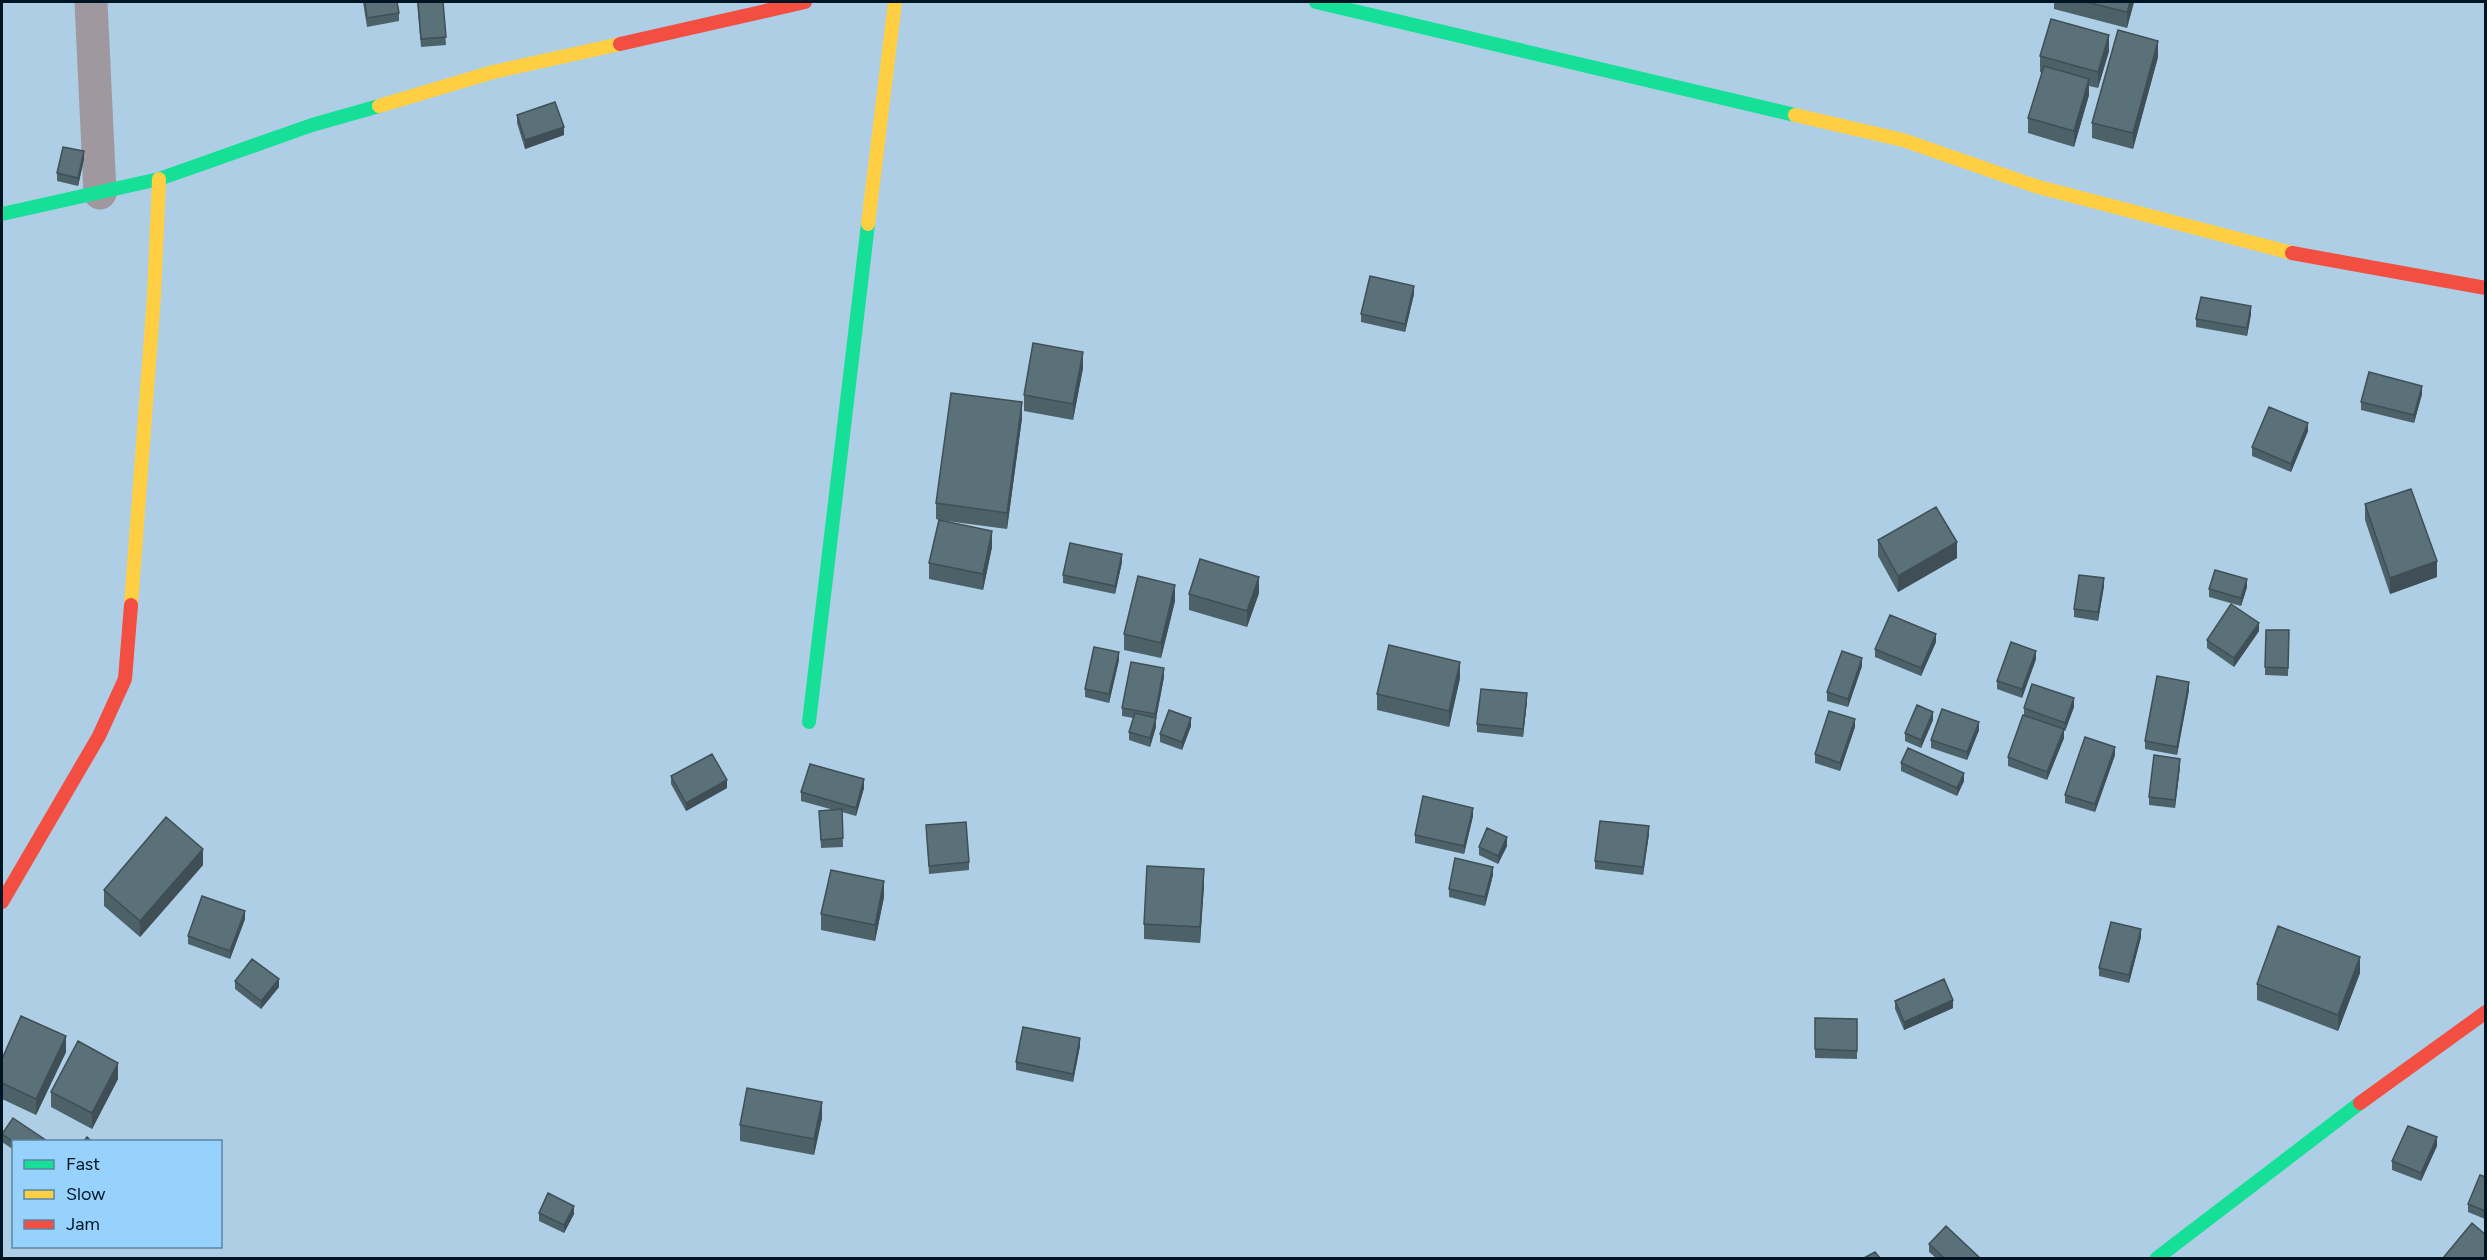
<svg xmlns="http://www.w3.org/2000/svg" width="2487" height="1260" viewBox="0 0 2487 1260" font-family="Figtree,sans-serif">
	<rect width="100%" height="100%" fill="#adcee4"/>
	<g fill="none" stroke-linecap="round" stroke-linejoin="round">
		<path stroke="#9f989f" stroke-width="33" d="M91 2 100 193"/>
		<path stroke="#16e098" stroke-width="14" d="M1316 2 1795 115
			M2 214 159 179 312 125 379 106
			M809 722 868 224
			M2157 1258 2360 1103"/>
		<path stroke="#ffcf43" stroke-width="14" d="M379 106 493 72 620 44
			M1795 115 1903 140 2035 186 2292 253
			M868 224 895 2
			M131 605 154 296 159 179"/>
		<path stroke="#f24e42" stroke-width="14" d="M620 44 805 2
			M2292 253 2486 288
			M2 902 99 736 125 679 131 605
			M2360 1103 2486 1012"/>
	</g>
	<path fill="#4d6169" d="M363 2H397L399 13V21L367 27Z
		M417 2H443L446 45 421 47Z
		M2054 2H2134L2127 28 2054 9Z
		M2109 51 2098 88 2089 86V95L2074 147 2028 133V118L2042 73 2040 72V56Z
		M2158 57 2133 149 2092 138V123Z
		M517 115 564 135 525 149 517 123Z
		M84 159 78 186 57 181V173Z
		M1414 294 1405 332 1361 322V314Z
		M2251 314 2247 336 2196 327V319Z
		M1083 368 1073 420 1024 411V395Z
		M2422 394 2414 423 2361 410V402Z
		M1022 418 1007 529 939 520 992 547 983 590 929 579V563L939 520 936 519V503Z
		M2308 431 2291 472 2252 456V447Z
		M2365 504 2437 577 2390 594 2365 520Z
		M1878 540 1957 558 1898 592 1878 556Z
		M1122 562 1115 594 1063 583V575Z
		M2104 586 2098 621 2074 617V609Z
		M2247 587 2241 606 2209 597V589Z
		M1259 593 1247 627 1189 610V594Z
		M1175 601 1161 658 1124 650V634Z
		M2289 630 2288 676 2265 675V667Z
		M2259 631 2234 667 2207 648V640Z
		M1936 642 1921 676 1875 657V649Z
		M2036 659 2022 698 1997 689V681Z
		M1119 660 1109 703 1085 697V689Z
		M1862 666 1848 707 1827 701V692Z
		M1164 677 1156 719V727L1150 747 1129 740V732L1133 718 1122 716V708Z
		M1460 678 1449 727 1377 710V694Z
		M2189 690 2177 755 2145 749V741Z
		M1527 701 1523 737 1477 732V724Z
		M2074 707 2065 731H2064V738L2047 780 2008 766V757L2024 715V708Z
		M1933 720 1921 748 1905 741V733Z
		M1191 726 1182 750 1160 742V734Z
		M1855 727 1840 771 1815 763V754Z
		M1979 730 1967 760 1931 748V740Z
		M2115 755 2095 812 2065 803V795Z
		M1901 763 1964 781 1957 796 1901 771Z
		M2180 767 2175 808 2149 805V797Z
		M671 776 727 788 686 811 671 784Z
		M864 788 856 816 842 812 843 847 821 848 819 811 834 810 801 801V792Z
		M1473 816 1464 854 1415 843V835Z
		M926 825 969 862V870L929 874Z
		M1649 834 1643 875 1595 869V861Z
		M1507 846 1498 864 1479 855V847Z
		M203 865 140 937 104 906V890Z
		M1493 875 1485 906 1449 897V889Z
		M1204 885 1200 943 1144 939V924Z
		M884 897 875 941 821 930V914Z
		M245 919 230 959 188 944V936Z
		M2141 937 2129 983 2099 976V968Z
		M2360 973 2338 1031 2257 1000V984Z
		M235 981 279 987 261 1009 235 989Z
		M1895 1001 1953 1008 1904 1030 1895 1009Z
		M1815 1018 1857 1019V1059L1815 1058Z
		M1080 1046 1073 1082 1016 1070V1062Z
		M66 1052 36 1115 2 1099V1059Z
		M118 1079 92 1129 51 1107V1092Z
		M822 1118 814 1155 740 1141V1125Z
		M2 1134 14 1142V1150L2 1142Z
		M2437 1146 2421 1181 2392 1170V1161Z
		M2486 1177 2485 1219 2468 1212V1204Z
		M539 1213 574 1214 564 1233 539 1221Z
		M1929 1244 1980 1258H1936L1929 1252Z"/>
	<path fill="#3f4f55" d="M2130 2H2134L2127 28V12Z
		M2109 35V51L2098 88V72Z
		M2158 41V57L2133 149V133Z
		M2089 79V95L2074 147V131Z
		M564 127V135L525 149V140Z
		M84 151V159L78 186V178Z
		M1414 286V294L1405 332V324Z
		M2251 306V314L2247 336V328Z
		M1083 352V368L1073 420V404Z
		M2422 386V394L2414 423V415Z
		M1022 402V418L1007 529V513Z
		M2308 423V431L2291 472V464Z
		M992 531V547L983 590V574Z
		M1957 542V558L1898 592V576Z
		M1122 554V562L1115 594V586Z
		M2437 561V577L2390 594V578Z
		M1259 577V593L1247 627V611Z
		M2104 578V586L2098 621V612Z
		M2247 579V587L2241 606V598Z
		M1175 585V601L1161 658V643Z
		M2259 623V631L2234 667V658Z
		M1936 634V642L1921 676V668Z
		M2036 651V659L2022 698V689Z
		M1119 652V660L1109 703V694Z
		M1862 658V666L1848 707V699Z
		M1460 662V678L1449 727V711Z
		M1164 668V677L1156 719V727L1150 747V738L1155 720V714Z
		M2189 682V690L2177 755V747Z
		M1527 693V701L1523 737V729Z
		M2074 698V707L2065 731V723Z
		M1933 712V720L1921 748V740Z
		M1191 718V726L1182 750V742Z
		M1855 719V727L1840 771V763Z
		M1979 722V730L1967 760V752Z
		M2064 729V738L2047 780V772Z
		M2115 747V755L2095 812V804Z
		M2180 759V767L2175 808V800Z
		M1964 773V781L1957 796V788Z
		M864 779V788L856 816V808Z
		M727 780V788L686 811V803Z
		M1473 808V816L1464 854V846Z
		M1649 826V834L1643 875V867Z
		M1507 837V846L1498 864V856Z
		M203 849V865L140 937V921Z
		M1493 867V875L1485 906V897Z
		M1204 869V885L1200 943V927Z
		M884 881V897L875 941V925Z
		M245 911V919L230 959V951Z
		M2141 929V937L2129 983V975Z
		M2360 957V973L2338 1031V1015Z
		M279 979V987L261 1009V1001Z
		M1953 1000V1008L1904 1030V1022Z
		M66 1036V1052L36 1115V1099Z
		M1080 1038V1046L1073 1082V1074Z
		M118 1063V1079L92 1129V1113Z
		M822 1102V1118L814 1155V1139Z
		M2437 1137V1146L2421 1181V1173Z
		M574 1206V1214L564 1233V1225Z"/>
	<path fill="#5a717a" stroke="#3f4f55" stroke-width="1.5" d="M365 2H397L399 13 367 18Z
		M418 2H443L446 37 421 39Z
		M2086 2H2130L2127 12Z
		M2051 19 2109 35 2098 72 2040 56Z
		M2118 30 2158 41 2133 133 2092 123Z
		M2044 66 2089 79 2074 131 2028 118Z
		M555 102 564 127 525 140 517 115Z
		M63 147 84 151 78 178 57 173Z
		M1370 276 1414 286 1405 324 1361 314Z
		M2201 297 2251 306 2247 328 2196 319Z
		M1033 343 1083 352 1073 404 1024 395Z
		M2369 372 2422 386 2414 415 2361 402Z
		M951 393 1022 402 1007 513 936 503Z
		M2269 407 2308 423 2291 464 2252 447Z
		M2411 489 2437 561 2390 578 2365 504Z
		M1936 507 1957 542 1898 576 1878 540Z
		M939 520 992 531 983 574 929 563Z
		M1070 543 1122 554 1115 586 1063 575Z
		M1200 559 1259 577 1247 611 1189 594Z
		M2215 570 2247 579 2241 598 2209 589Z
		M2079 575 2104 578 2098 612 2074 609Z
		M1138 576 1175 585 1161 643 1124 634Z
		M2231 604 2259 623 2234 658 2207 640Z
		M1890 615 1936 634 1921 668 1875 649Z
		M2266 630H2289L2288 668 2265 667Z
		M2011 642 2036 651 2022 689 1997 681Z
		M1389 645 1460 662 1449 711 1377 694Z
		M1094 647 1119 652 1109 694 1085 689Z
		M1842 651 1862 658 1848 699 1827 692Z
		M1131 662 1164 668 1155 714 1122 708Z
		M2157 676 2189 682 2177 747 2145 741Z
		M2032 684 2074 698 2065 723 2024 708Z
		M1481 689 1527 693 1523 729 1477 724Z
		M1917 705 1933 712 1921 740 1905 733Z
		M1942 709 1979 722 1967 752 1931 740Z
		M1169 710 1191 718 1182 742 1160 734Z
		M1829 711 1855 719 1840 763 1815 754Z
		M1135 713 1156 718 1150 738 1129 732Z
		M2023 715 2064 729 2047 772 2008 757Z
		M2085 737 2115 747 2095 804 2065 795Z
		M1908 748 1964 773 1957 788 1901 763Z
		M712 754 727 780 686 803 671 776Z
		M2154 755 2180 759 2175 800 2149 797Z
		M810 764 864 779 856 808 801 792Z
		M1423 796 1473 808 1464 846 1415 835Z
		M842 809 843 838 821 840 819 811Z
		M166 817 203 849 140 921 104 890Z
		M1600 821 1649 826 1643 867 1595 861Z
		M966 822 969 862 929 866 926 825Z
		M1487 828 1507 837 1498 856 1479 847Z
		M1455 858 1493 867 1485 897 1449 889Z
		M1147 866 1204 869 1200 927 1144 924Z
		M831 870 884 881 875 925 821 914Z
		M202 896 245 911 230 951 188 936Z
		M2111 922 2141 929 2129 975 2099 968Z
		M2278 926 2360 957 2338 1015 2257 984Z
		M252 959 279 979 261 1001 235 981Z
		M1944 979 1953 1000 1904 1022 1895 1001Z
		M21 1016 66 1036 36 1099 2 1083V1059Z
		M1815 1018 1857 1019V1051L1815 1049Z
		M1023 1027 1080 1038 1073 1074 1016 1062Z
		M78 1041 118 1063 92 1113 51 1092Z
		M747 1088 822 1102 814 1139 740 1125Z
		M13 1118 47 1141V1142H14L2 1134Z
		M2408 1126 2437 1137 2421 1173 2392 1161Z
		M87 1137 92 1142H83Z
		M2480 1175 2486 1177 2485 1211 2468 1204Z
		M548 1193 574 1206 564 1225 539 1213Z
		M2472 1223 2486 1235V1258H2443Z
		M1946 1226 1980 1258H1944L1929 1244Z
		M1875 1252 1880 1258H1864Z"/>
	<rect width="2487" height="1260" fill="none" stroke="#001523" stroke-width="6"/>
	<rect x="12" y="1140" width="210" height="108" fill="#96d2fb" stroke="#5a86a5" stroke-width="1.5"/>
	<rect x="24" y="1160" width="30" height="9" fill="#16e098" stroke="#5a86a5" stroke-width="1.5"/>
	<text x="66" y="1170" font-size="18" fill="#001523">Fast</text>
	<rect x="24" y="1190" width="30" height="9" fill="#ffcf43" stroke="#5a86a5" stroke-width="1.5"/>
	<text x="66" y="1200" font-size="18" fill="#001523">Slow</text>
	<rect x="24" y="1220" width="30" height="9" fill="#f24e42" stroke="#5a86a5" stroke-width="1.5"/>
	<text x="66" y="1230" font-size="18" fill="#001523">Jam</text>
</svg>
